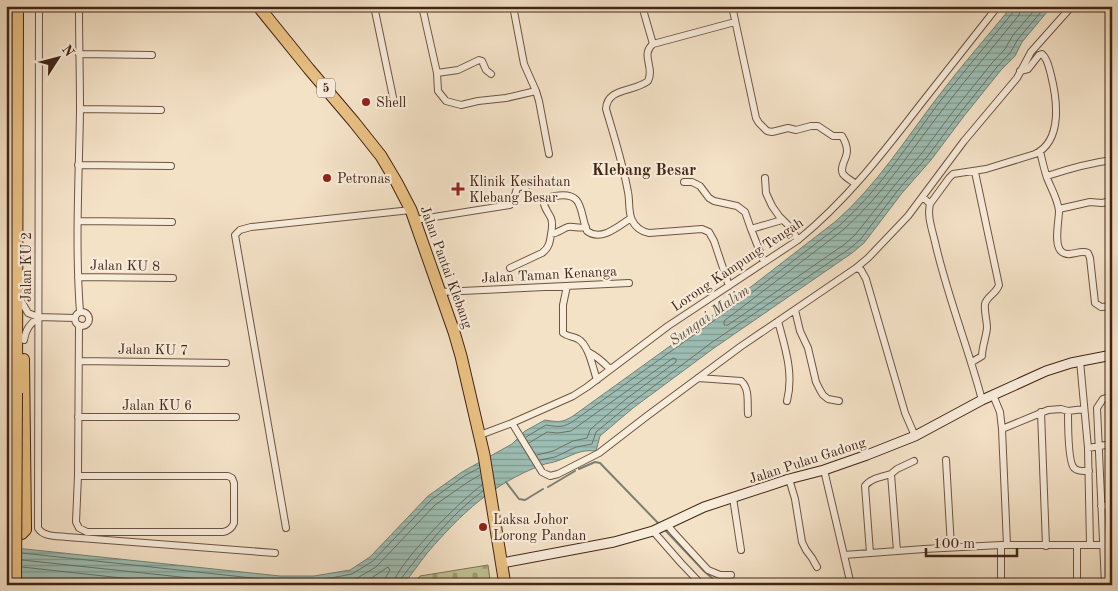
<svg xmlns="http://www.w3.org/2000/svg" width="1118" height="591" viewBox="0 0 1118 591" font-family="'Old Standard TT',serif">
	<defs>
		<pattern id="cemetery-stones" width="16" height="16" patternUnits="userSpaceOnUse" patternTransform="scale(1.25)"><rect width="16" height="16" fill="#bfc293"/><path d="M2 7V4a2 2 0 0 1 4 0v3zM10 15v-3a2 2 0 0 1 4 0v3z" fill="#9d9d77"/></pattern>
		<pattern id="water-rules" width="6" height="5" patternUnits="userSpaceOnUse" patternTransform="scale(1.25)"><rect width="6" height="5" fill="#9cbeb4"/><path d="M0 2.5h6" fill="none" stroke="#819a91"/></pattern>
	</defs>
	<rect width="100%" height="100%" fill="#f4e2c7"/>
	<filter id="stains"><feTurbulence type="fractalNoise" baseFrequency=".004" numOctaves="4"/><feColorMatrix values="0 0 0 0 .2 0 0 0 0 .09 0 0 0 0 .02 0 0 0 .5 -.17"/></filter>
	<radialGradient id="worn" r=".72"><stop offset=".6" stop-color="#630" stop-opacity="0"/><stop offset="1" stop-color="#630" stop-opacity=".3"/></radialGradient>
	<path fill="url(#cemetery-stones)" stroke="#807354" d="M488 565 490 580 473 583 469 585H413L420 576Z"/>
	<path fill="url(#water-rules)" stroke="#788074" d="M1012 6H1052L1022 42 1015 56 1001 70 964 116 931 160 902 193 864 243 852 253 714 348 633 408 600 436 596 451C579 449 572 456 557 461 552 463 547 463 542 465 492 484 462 513 428 552 419 563 412 575 402 585H6V547L280 576H314L350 570 370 557 428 496 462 472 512 444 525 431 545 420C558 422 562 423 573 416L734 300 836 221C876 186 905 140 937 98 961 66 987 37 1012 6Z"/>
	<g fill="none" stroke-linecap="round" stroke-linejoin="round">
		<path stroke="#6f7164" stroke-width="1" d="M1021 6 1019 15C995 45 970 74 947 104 913 147 884 194 843 230L724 321V325H728L845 244 855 235 894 186 922 153 955 109 992 63 1005 49 1013 35 1038 6
			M526 437 546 425C559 427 564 428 575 420L737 304 840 225C880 189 909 143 941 100 965 70 990 41 1014 11L1015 6
			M529 443 547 432 558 433 571 431 673 358 676 359V362L626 399 593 427 590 430 587 438 573 441 553 451 537 455
			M540 460 555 457 576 447 592 444 596 432 630 404 711 343 849 249 860 240 898 190 927 157 960 113 997 67 1010 53 1018 39 1046 6
			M22 553 280 581H315L352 574 373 561 431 500 464 476 479 468
			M22 560 255 585
			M22 567 185 585
			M329 585 354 580 376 567 435 505 468 482 480 475
			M361 585 388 567 390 570 386 577 385 585
			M393 585C394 566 464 497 482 485
			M399 585 400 580C423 550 452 513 483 491"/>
		<path stroke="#788074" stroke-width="2" d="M579 469 595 462 600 463 660 525
			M506 482 519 499 525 500 543 489
			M548 487 575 471
			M665 530 704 571 720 585"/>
		<defs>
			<path id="street" d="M39 6 38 528C43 537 57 536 67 537L275 553
				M79 6C79 41 80 75 80 110 79 177 75 245 80 312
				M374 6 394 102
				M422 6 437 73 438 91 446 101 461 105 478 101 506 98 536 91
				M513 6 524 64 536 91 539 101 549 154
				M642 6 653 44
				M732 6 756 118 759 123 767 131 772 132 788 128 796 130 811 126H818L833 136H842C845 141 847 145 847 151 847 159 839 167 843 174 846 178 852 181 856 184
				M79 54 152 55
				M437 73 458 70 479 60 482 61 486 70 491 74
				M80 109 161 110
				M1040 151C1042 160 1044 169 1047 178 1051 188 1058 200 1059 211 1059 221 1053 246 1062 252 1069 258 1080 249 1088 253L1090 258 1095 303 1101 307 1112 306
				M78 165 171 166
				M1047 176C1068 169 1089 163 1112 160
				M765 178 766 193 772 206 779 216 790 227 798 240
				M684 182H692L700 186 709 198 714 201 737 206 745 212 751 229 764 262
				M923 197 930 204C927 216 932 229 935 242 947 295 968 347 982 400
				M543 199C544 209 547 210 551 218 553 223 552 229 551 234
				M930 204 949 178 953 174 986 169 1035 154C1063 141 1057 99 1051 75 1049 68 1048 59 1042 54L1039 55 1028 69 1020 71
				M1059 209 1090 202 1102 203 1112 201
				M415 220 510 205 513 202 517 188 522 186C527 189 529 198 535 199 542 200 549 197 555 196 585 191 579 212 587 231 601 242 619 226 631 218
				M78 221 172 222
				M751 229 782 220
				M510 268 542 253C549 248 550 242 551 234 558 233 562 229 568 227 574 226 579 229 586 227
				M856 268 861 270 866 279 905 413 915 436
				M78 277 173 278
				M567 286 563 305V333C568 337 573 336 578 339 589 345 593 369 597 380
				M729 286 714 241 709 232 702 229 649 233C642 232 635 227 632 220 628 212 630 201 628 192 623 164 614 136 606 109 607 87 635 92 648 81 655 67 640 55 653 44L735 22
				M440 292 629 283
				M19 297 28 313 38 317 75 318
				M795 310 800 331 808 348 816 382 820 390 823 395 828 399 839 401
				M75 319a7 7 0 1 1 14 0a7 7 0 1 1-14 0Z
				M778 321C785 348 794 373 787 401
				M24 340C26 328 30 325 38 317
				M588 352C597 356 603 362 610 369
				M79 361 226 363
				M1080 361 1088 448 1090 545
				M972 362 982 356C982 347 986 338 987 328 987 321 984 310 985 304 987 296 996 294 999 285L975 172
				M698 378 741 381C750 389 747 403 748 414
				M993 395 1000 412 1002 429 1007 545
				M1068 411C1068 422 1068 462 1074 468 1078 472 1084 471 1089 471
				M1041 412 1046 546
				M78 417H236
				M512 423 542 472 550 476 558 474 599 453 647 416 740 347 856 268 868 258 908 216 964 141 1017 78 1031 52 1072 6
				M1002 429 1048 410 1061 409 1068 411 1084 409
				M480 435 512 423 573 396 587 387 668 326 798 240C846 201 883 153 920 105 946 72 972 39 998 6
				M1088 448 1112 444
				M946 460 951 547
				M824 470 851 585
				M78 476H228L232 478 234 483V523C232 528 229 531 223 532H87L79 528 76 522 78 476 79 325
				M789 479 795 499 802 542 806 550 812 558 817 567
				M733 498 741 550
				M1101 506 1112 505
				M669 523V527L674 533 708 570 720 575H731
				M286 528 235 235 240 230 251 227 411 210
				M653 531 681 563 702 585
				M1077 546V585
				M897 551 891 474 897 469 914 461
				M870 553 865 486C871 478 882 477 891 474
				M844 555 924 549 1001 545H1112
				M1001 585V545
				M1105 585 1097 408 1103 399 1112 396"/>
			<path id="secondary" d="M502 563 614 542 653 531 704 507 789 479 824 470 867 455 915 436 982 400 1046 371 1071 363 1112 355"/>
			<path id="primary" d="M17 393 18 6
				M6 533 22 534 26 530V527L24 359"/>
			<path id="highway" d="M258 6 309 69 354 122 381 156 397 183 411 210 454 332 461 356 484 455 505 585"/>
		</defs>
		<use href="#street" stroke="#6e5442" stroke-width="8"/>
		<use href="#secondary" stroke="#422415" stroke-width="11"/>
		<use href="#primary" stroke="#422415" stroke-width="12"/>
		<use href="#highway" stroke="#422415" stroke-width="13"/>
		<use href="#street" stroke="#f8ecdb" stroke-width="6"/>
		<use href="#secondary" stroke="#f8ecdb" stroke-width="9"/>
		<use href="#primary" stroke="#eac184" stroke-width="10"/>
		<use href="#highway" stroke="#eac184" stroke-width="11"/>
		<defs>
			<path id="primary-bridge" d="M16 585 17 393"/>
		</defs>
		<use href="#primary-bridge" stroke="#422415" stroke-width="12" stroke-linecap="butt"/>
		<use href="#primary-bridge" stroke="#eac184" stroke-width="10"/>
	</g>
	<g fill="#8f2418" stroke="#f8ecdb" stroke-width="2">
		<circle cx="366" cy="102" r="5"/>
		<circle cx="327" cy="178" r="5"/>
		<path d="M455.5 181.5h5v5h5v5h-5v5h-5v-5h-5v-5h5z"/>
		<circle cx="483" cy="527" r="5"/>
	</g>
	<g text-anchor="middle" stroke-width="4.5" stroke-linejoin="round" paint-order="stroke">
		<rect fill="#f8ecdb" stroke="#796050" stroke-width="1" x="317" y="78.5" width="18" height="19" rx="4"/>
		<g font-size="12" font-weight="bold" fill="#422415">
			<text x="326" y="92">5</text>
		</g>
		<g font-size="14" fill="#422415" stroke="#f8ecdb" text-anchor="start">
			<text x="376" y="107">Shell</text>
			<text x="337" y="183">Petronas</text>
			<text x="469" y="186">Klinik Kesihatan<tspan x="469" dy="16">Klebang Besar</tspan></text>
			<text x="493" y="524">Laksa Johor<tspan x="493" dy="16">Lorong Pandan</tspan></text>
		</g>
		<g font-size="14" fill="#422415" stroke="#f8ecdb">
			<text transform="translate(737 264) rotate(-34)" y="5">Lorong Kampung Tengah</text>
			<text transform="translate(125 265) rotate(1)" y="5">Jalan KU 8</text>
			<text transform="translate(26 267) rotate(-90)" y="5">Jalan KU 2</text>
			<text transform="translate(447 267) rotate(70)" y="5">Jalan Pantai Klebang</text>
			<text transform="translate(549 274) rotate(-3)" y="5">Jalan Taman Kenanga</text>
			<text transform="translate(153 349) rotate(1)" y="5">Jalan KU 7</text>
			<text x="157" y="410">Jalan KU 6</text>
			<text transform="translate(807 460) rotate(-18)" y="5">Jalan Pulau Gadong</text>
		</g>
		<g font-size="15" font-style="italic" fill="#5d5245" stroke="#f8ecdb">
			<text transform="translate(709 315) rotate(-35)" y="5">Sungai Malim</text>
		</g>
		<g font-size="16" font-weight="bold" fill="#422415" stroke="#f8ecdb">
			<text x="644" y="175">Klebang Besar</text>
		</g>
	</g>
	<rect width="1118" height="591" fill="none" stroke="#f4e2c7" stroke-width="25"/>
	<rect x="8" y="8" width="1103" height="576" fill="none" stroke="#422415" stroke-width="2.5"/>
	<rect x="12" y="12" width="1093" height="566" fill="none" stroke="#422415"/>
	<g transform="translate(58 58) rotate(54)" stroke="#f8ecdb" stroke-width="4" paint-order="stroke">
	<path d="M0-4L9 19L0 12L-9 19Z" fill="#422415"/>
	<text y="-8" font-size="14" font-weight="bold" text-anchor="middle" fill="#422415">N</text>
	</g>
	<path d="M926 548v8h91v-8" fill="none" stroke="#422415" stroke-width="2.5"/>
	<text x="933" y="548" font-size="15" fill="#422415" stroke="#f8ecdb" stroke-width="4" paint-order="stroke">100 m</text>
	<rect width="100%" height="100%" filter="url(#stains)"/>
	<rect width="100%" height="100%" fill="url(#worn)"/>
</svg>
